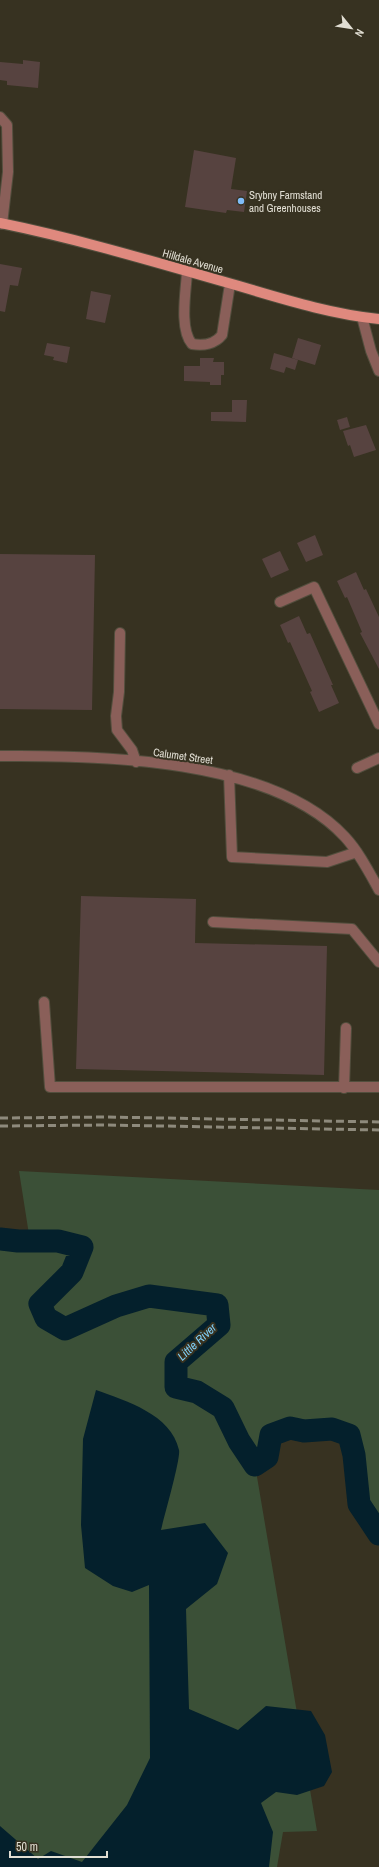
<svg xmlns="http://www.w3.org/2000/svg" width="379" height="1867" viewBox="0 0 379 1867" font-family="'Archivo Narrow',sans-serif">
	<rect width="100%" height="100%" fill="#373221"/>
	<path fill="#3b5037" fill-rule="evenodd" d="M19 1171 379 1190V1534L359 1504 354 1455 349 1435 332 1429 304 1431 289 1428 271 1435 267 1457 255 1465 317 1831 283 1832 277 1867H0V1236L30 1241ZM34 1241H58L78 1246 35 1241ZM80 1251 72 1272 63 1280 79 1251ZM142 1298V1299L75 1324 116 1306ZM178 1388 197 1392 219 1407Z"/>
	<path fill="#04202c" d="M96 1390C126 1401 171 1414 179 1450 181 1458 164 1517 161 1530L205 1523 228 1553 217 1584 186 1609 189 1709 238 1730 266 1706 311 1711 325 1735 332 1772 324 1786 297 1795 276 1792 261 1803 273 1832 269 1867H0V1826L38 1859 51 1851 82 1862 127 1805 150 1758 149 1585 132 1592 113 1586 85 1568 81 1525 83 1439Z"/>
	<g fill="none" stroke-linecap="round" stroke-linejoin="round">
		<path stroke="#04202c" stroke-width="23" d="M0 1239 18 1241H58L82 1247 72 1272 40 1304 46 1318 65 1329 116 1306 149 1296 217 1305 219 1325 176 1362V1387L197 1392 223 1408 239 1441 255 1465 267 1457 271 1435 290 1428 304 1431 332 1429 349 1435 354 1455 359 1504 379 1534"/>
	</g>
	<path fill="#574340" d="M23 60 40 62 38 88 7 85V81L0 80V62L23 64Z
		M194 150 236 158 231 189 247 191 244 212 227 210 226 213 185 207Z
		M0 264 22 268 18 286 10 285 5 312 0 311Z
		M91 291 111 295 105 323 86 319Z
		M298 338 321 345 315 365 292 358Z
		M47 343 70 347 67 363 53 360 54 357 44 355Z
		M274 353 298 360 295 370 286 367 284 373 270 369Z
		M200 358H214L213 362H224V375H221V385H210V382L184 381V366H200Z
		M232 400H247L246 422 211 421V412H232Z
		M347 417 350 427 340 430 337 420Z
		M366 425 376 450 354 457 350 445 348 446 343 431Z
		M315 535 323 555 306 562 297 543Z
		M280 551 289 570 271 578 262 559Z
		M0 554 95 555 92 710 0 709Z
		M356 572 364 590 366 589 379 617V669L360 633 362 632 347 597 345 598 337 581Z
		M299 616 307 634 310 633 333 685H331L339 703 319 712 310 692 312 691 290 642 288 643 280 625Z
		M81 896 196 899 195 943 327 946 324 1075 76 1069Z"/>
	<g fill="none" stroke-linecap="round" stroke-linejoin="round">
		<defs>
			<path id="minor" d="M0 117 7 125 8 172 2 224
				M187 272C186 291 179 329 192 344 203 346 215 344 222 335L230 284
				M362 317 371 351 379 371
				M280 602 314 587 379 724
				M120 633 119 692 116 716 117 730 132 750 136 762
				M0 756C101 755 272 758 345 837 359 852 369 872 379 890
				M357 768 379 758
				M229 775 232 857 327 862 357 852
				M213 922 352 929 379 962
				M44 1002 50 1087H379
				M344 1088 346 1028"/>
			<path id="major" d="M0 223C78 239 155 262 232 284 280 298 329 314 379 319"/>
		</defs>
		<use href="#minor" stroke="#524e3d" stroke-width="12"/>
		<use href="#major" stroke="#524e3d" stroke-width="12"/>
		<use href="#minor" stroke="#8a5f59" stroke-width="10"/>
		<use href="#major" stroke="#df897e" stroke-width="10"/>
		<path stroke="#8e8a7c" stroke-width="3" stroke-dasharray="8 4" stroke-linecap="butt" d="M0 1118 107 1117 379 1122
			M0 1126 107 1125 379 1130"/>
	</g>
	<circle fill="#80bdfa" stroke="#373221" stroke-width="1.5" cx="241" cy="201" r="4"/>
	<g text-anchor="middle" stroke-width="4" stroke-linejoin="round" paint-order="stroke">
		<g font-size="11" fill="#e1ded3" stroke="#373221" text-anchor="start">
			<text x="249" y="199">Srybny Farmstand<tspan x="249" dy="13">and Greenhouses</tspan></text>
		</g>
		<g font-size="11" fill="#e1ded3" stroke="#373221">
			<text transform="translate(193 261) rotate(16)" y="4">Hilldale Avenue</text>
			<text transform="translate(183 756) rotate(8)" y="4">Calumet Street</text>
		</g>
		<g font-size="12" font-style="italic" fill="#80d0f9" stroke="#373221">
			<text transform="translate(197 1342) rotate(-43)" y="4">Little River</text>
		</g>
	</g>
	<g transform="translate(351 28) rotate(120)" stroke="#373221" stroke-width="3" paint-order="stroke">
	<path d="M0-3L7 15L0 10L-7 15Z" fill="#e1ded3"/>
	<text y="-6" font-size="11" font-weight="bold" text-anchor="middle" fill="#e1ded3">N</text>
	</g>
	<path d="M10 1851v6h97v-6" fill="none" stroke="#e1ded3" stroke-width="2"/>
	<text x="16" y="1851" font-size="12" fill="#e1ded3" stroke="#373221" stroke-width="3" paint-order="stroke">50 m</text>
</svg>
